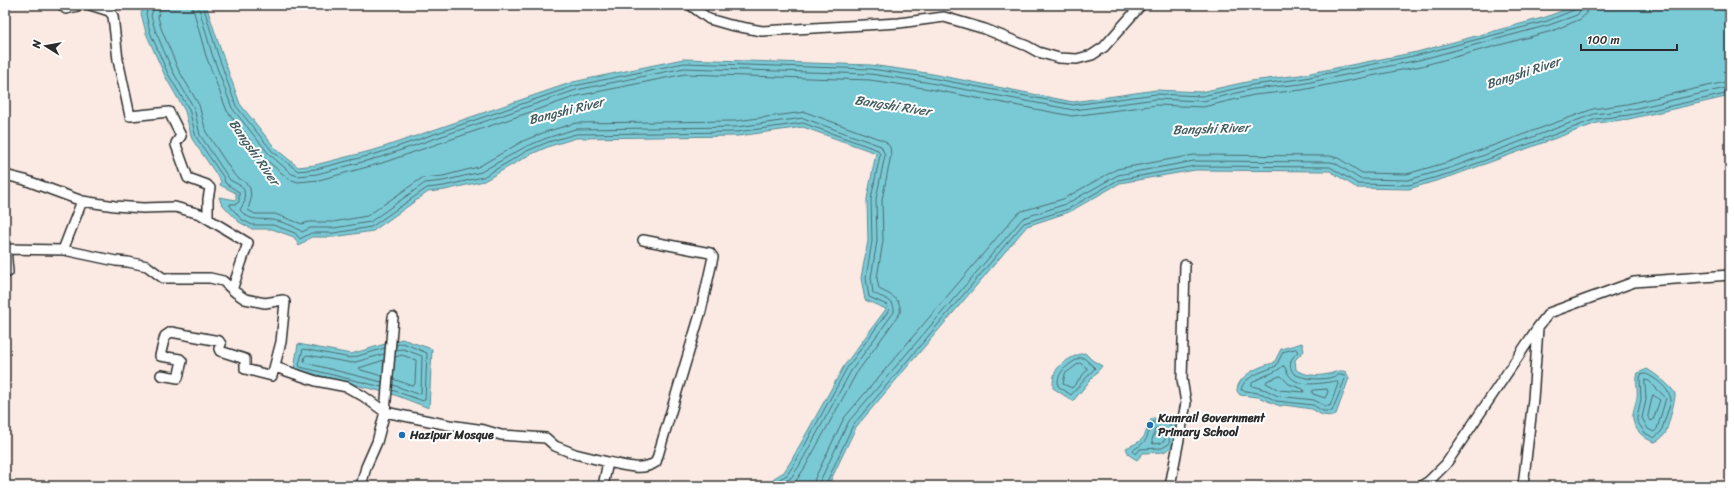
<svg xmlns="http://www.w3.org/2000/svg" width="1735" height="491" viewBox="0 0 1735 491" font-family="Sriracha,sans-serif">
	<rect width="100%" height="100%" fill="#faeae3"/>
	<filter id="ink" filterUnits="userSpaceOnUse"><feTurbulence type="fractalNoise" baseFrequency=".025" numOctaves="2"/><feDisplacementMap in="SourceGraphic" scale="8" xChannelSelector="R" yChannelSelector="G"/><feConvolveMatrix kernelMatrix="1 2 1 2 8 2 1 2 1" color-interpolation-filters="sRGB"/></filter>
	<g filter="url(#ink)">
		<path fill="#7acad6" stroke="#5a8a92" d="M146 5H206L221 51 240 104 275 148 298 167 315 165 378 149 573 82 683 59 871 65 927 73 1073 102 1156 90 1201 92 1251 81 1300 75 1417 52 1546 17 1577 5H1730V96L1629 119 1597 123 1452 176 1409 189 1357 188 1330 171 1195 170 1120 183 1069 212 1027 226 856 427 828 486H773L774 478 784 472 791 461 844 366 886 309 865 300 861 278 868 241 867 199 876 153 803 127 738 136 576 138 550 146 529 155 484 181 445 190 428 192 373 231 334 237H311L299 246 294 237 272 229H252L239 222 221 203 219 197 236 200V193L220 185 221 181 192 139 185 111 165 76 146 33 141 13Z
			M402 339 432 349 429 408 395 395 294 369 298 344 351 354Z
			M1302 343 1304 351 1295 360 1296 370C1305 375 1317 377 1328 374 1335 373 1338 369 1346 372L1349 378 1336 414 1332 416 1322 415 1312 409 1284 405 1280 406 1258 397 1240 395 1237 391C1237 376 1261 365 1274 363L1281 349Z
			M1085 353 1092 360 1102 366 1073 401 1053 388C1053 382 1053 375 1057 369 1062 362 1076 354 1085 353Z
			M1647 369C1654 373 1673 387 1675 394 1676 398 1667 430 1665 434 1662 438 1659 440 1655 442 1645 440 1634 430 1633 419 1632 412 1636 404 1637 397 1638 388 1635 382 1638 373Z
			M1153 418 1174 421 1176 426 1173 446 1164 452 1143 453 1137 460 1129 455 1126 448C1132 445 1139 443 1143 438 1148 432 1146 423 1153 418Z"/>
		<g fill="none" stroke-linecap="round" stroke-linejoin="round">
			<path stroke="#4b6b6f" stroke-width="1" d="M149 5 146 14 150 32 168 74 189 109 196 137 224 178 225 183 239 192V202L236 204H230V206L241 219 252 225H273L295 233 300 239 311 233H334L371 227 427 188 444 186 483 177 527 151 548 142 576 134 737 132 803 123 878 150 880 155 871 199 872 241 866 278 869 297 887 305 889 310 847 368 795 463 787 475 778 480 777 486
				M154 5 151 16 155 30 173 72 194 108 200 135 230 180 241 186 244 190 245 201 240 210C251 222 257 218 272 220 281 221 295 226 302 232L310 228H334L370 222 425 183 443 181 481 172 525 147 547 138 575 129 737 127 803 118 881 146 885 155 876 199 877 241 871 278 873 293C882 298 895 299 894 312L851 371 799 466 791 478 782 483V486
				M160 5 158 17 161 28 178 69 199 105 206 132 235 176 245 182 250 188 251 199 248 210 255 214H275L302 224 309 222H333L367 216 422 178 443 176 478 167 523 141 545 132 576 123 736 121 805 112 885 141 890 147 891 155 882 200 883 241 877 278 879 289C890 295 902 298 900 313L856 374 804 469 795 482 790 486
				M192 5 206 56 227 111 265 159 289 179 298 182 319 180 382 163 577 96 685 74 870 80 924 88 1072 116 1157 105 1203 107 1254 95 1302 90 1421 66 1552 31 1581 19 1586 13 1588 5
				M198 5 212 54 232 108 269 154 292 174 298 176 317 174 381 157 576 90 684 68 870 74 925 82 1074 110 1156 99 1203 101 1253 89 1301 84 1419 60 1549 25 1577 15 1581 10 1582 5
				M203 5 217 52 236 106 272 151 298 171 316 169 379 153 574 86 684 63 871 69 926 77 1073 105 1156 94 1202 96 1252 85 1300 79 1418 55 1547 21 1574 10 1577 5
				M1296 349 1298 352C1291 358 1287 365 1294 374 1305 379 1317 380 1329 378 1335 377 1337 373 1344 376L1345 379 1332 411H1323L1313 405 1276 401 1263 394 1241 390C1243 376 1266 371 1276 366L1283 352Z
				M1079 358H1084L1095 368 1071 395 1058 386C1057 371 1067 366 1079 358Z
				M1080 363 1087 368V370L1072 388 1063 384 1065 374Z
				M1283 366 1285 367C1292 391 1319 383 1337 381L1338 384 1330 406H1325L1314 400 1278 396 1266 390 1252 386V383C1262 375 1275 374 1283 366Z
				M1646 374C1656 378 1671 390 1671 401L1661 432 1654 438 1645 433 1637 421V417L1641 399 1640 378 1641 375Z
				M382 376 361 370 359 368 384 360
				M1281 376 1289 384 1303 389 1304 392 1279 390 1266 383 1267 381Z
				M393 379 413 386 415 384 416 360 402 355 395 357
				M1645 380 1649 381 1666 398 1657 429 1654 432 1648 429 1642 418 1646 400Z
				M382 382 306 363 304 361 305 356 307 355 352 363 384 354
				M393 385 418 394 421 393 422 356 403 349 396 350
				M382 387 300 367 299 365 303 349 351 358 385 348
				M392 390 423 401 425 400 427 353 403 343 396 345
				M1314 390 1327 389 1328 392 1325 398 1313 394 1312 392Z
				M1653 395 1660 400 1653 420 1651 421 1648 417Z
				M1153 422 1171 425 1169 444 1162 448 1140 449 1137 453 1135 454 1133 450C1150 440 1145 439 1153 422Z
				M1156 428 1166 429 1165 440 1161 443 1153 444 1152 441Z
				M814 486 815 478 844 418 1016 215 1022 211 1063 199 1117 169 1194 155 1330 156 1338 158 1362 173 1407 174 1448 162 1593 109 1627 104 1730 81
				M820 486V481L849 421 1023 218 1066 204 1118 175 1194 161 1330 162 1335 163 1360 179 1408 180 1450 168 1594 114 1628 110 1730 87
				M825 486 853 425 1024 223 1068 209 1118 180 1195 166 1330 167 1358 184 1409 185 1451 173 1596 119 1629 115 1730 93"/>
			<defs>
				<path id="minor" d="M62 5 66 9 82 5
					M90 5 109 11 113 16 118 60 130 116 169 112 181 136 176 143V145L188 178 207 185 210 188 208 199V219
					M690 5 709 19 730 25 762 31 899 23 944 17 985 29 1027 46 1038 52 1059 58 1077 59 1092 55 1104 47 1141 5
					M5 175 25 180 82 201 115 206 143 208 175 207 200 214 248 243 232 290
					M5 249 64 250 116 261 128 262 147 266 163 278H210L223 281 235 292 245 299 265 303 283 300 285 302 281 342 272 376 245 369V359L220 351 219 349 221 344 219 341 171 332 165 336 160 356 180 359 182 361 178 378 161 375
					M63 250 82 201
					M5 273 8 272 6 249
					M275 367 316 381 347 387 363 396 385 412 449 425 484 430 501 435 546 438 555 446 575 454 608 462 603 486
					M608 462C623 465 642 472 656 462L701 311 713 257 710 253 643 240
					M361 486 366 467 377 442 385 412 393 317
					M1170 486 1186 403 1182 379 1185 265
					M1421 486 1429 481 1446 464 1538 327 1549 313 1634 282 1730 275
					M1523 486 1533 399 1538 328"/>
			</defs>
			<use href="#minor" stroke="#2b2b2b" stroke-width="12"/>
			<use href="#minor" stroke="#fff" stroke-width="9"/>
		</g>
	</g>
	<g fill="#1f6fb2" stroke="#fff" stroke-width="1.5">
		<circle cx="1150" cy="425" r="4"/>
		<circle cx="402" cy="435" r="4"/>
	</g>
	<g text-anchor="middle" stroke-width="4" stroke-linejoin="round" paint-order="stroke">
		<g font-size="12" font-weight="bold" fill="#2b2b2b" stroke="#fff" text-anchor="start">
			<text x="1158" y="422">Kumrail Government<tspan x="1158" dy="14">Primary School</tspan></text>
			<text x="410" y="439">Hazipur Mosque</text>
		</g>
		<g font-size="13" font-style="italic" fill="#435b5e" stroke="#fff">
			<text transform="translate(1523 72) rotate(-18)" y="5">Bangshi River</text>
			<text transform="translate(893 105) rotate(9)" y="5">Bangshi River</text>
			<text transform="translate(566 110) rotate(-14)" y="5">Bangshi River</text>
			<text transform="translate(1211 128) rotate(-2)" y="5">Bangshi River</text>
			<text transform="translate(255 152) rotate(55)" y="5">Bangshi River</text>
		</g>
	</g>
	<rect width="1735" height="491" fill="none" stroke="#fff" stroke-width="20"/>
	<rect x="10" y="10" width="1715" height="471" fill="none" stroke="#2b2b2b" stroke-width="1.5" filter="url(#ink)"/>
	<g transform="translate(46 46) rotate(281)" stroke="#ffffff" stroke-width="3" paint-order="stroke">
	<path d="M0-3L7 15L0 10L-7 15Z" fill="#2b2b2b"/>
	<text y="-6" font-size="11" font-weight="bold" text-anchor="middle" fill="#2b2b2b">N</text>
	</g>
	<path d="M1581 44v6h96v-6" fill="none" stroke="#2b2b2b" stroke-width="2"/>
	<text x="1587" y="44" font-size="12" fill="#2b2b2b" stroke="#ffffff" stroke-width="3" paint-order="stroke">100 m</text>
</svg>
